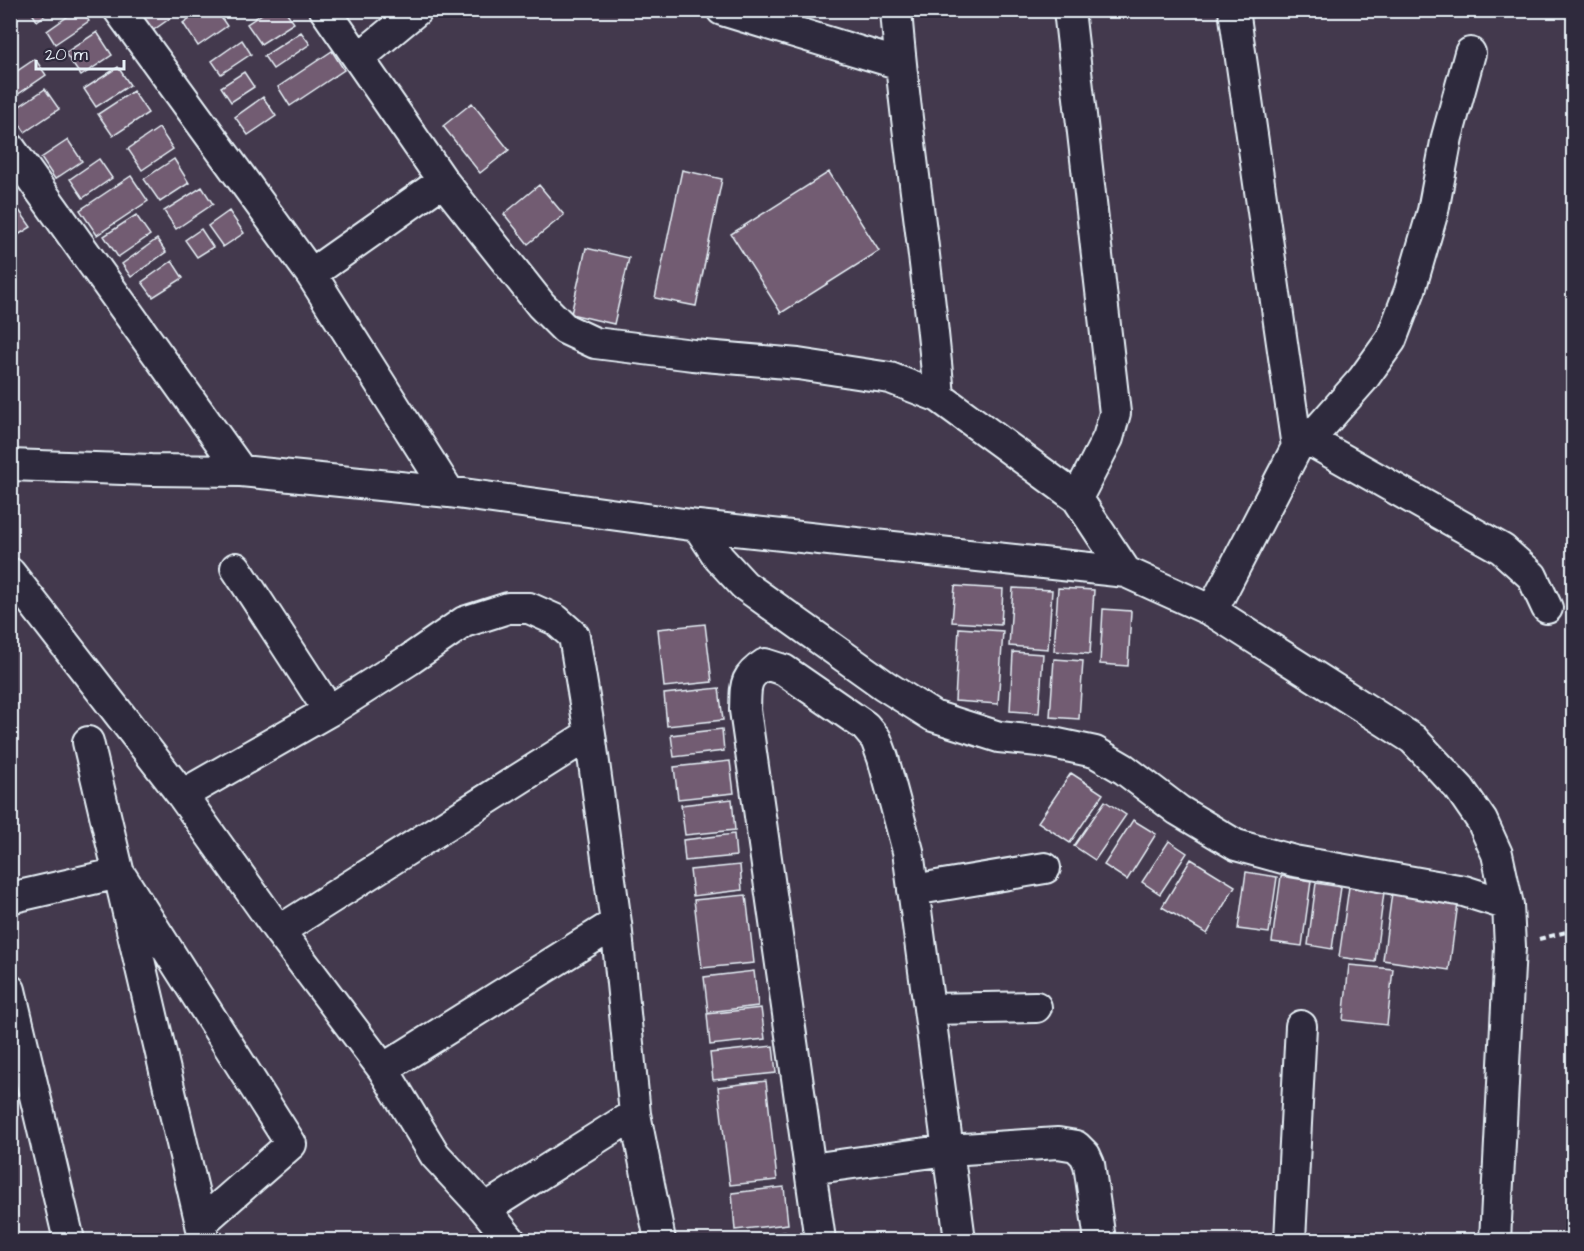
<svg xmlns="http://www.w3.org/2000/svg" width="1584" height="1251" viewBox="0 0 1584 1251" font-family="'Architects Daughter',sans-serif">
	<rect width="100%" height="100%" fill="#43394d"/>
	<filter id="ink" filterUnits="userSpaceOnUse"><feTurbulence type="fractalNoise" baseFrequency=".0167" numOctaves="2"/><feDisplacementMap in="SourceGraphic" scale="12" xChannelSelector="R" yChannelSelector="G"/><feConvolveMatrix kernelMatrix="1 2 1 2 8 2 1 2 1" color-interpolation-filters="sRGB"/></filter>
	<g filter="url(#ink)">
		<path fill="#725c72" stroke="#e8f1f8" stroke-width="1.5" d="M30 10H52L37 21Z
			M77 10H82L89 21 55 44 47 31Z
			M140 10H182L152 31 139 12Z
			M201 10H216L227 26 198 46 183 23Z
			M268 10H285L294 23 261 44 247 24Z
			M97 32 112 55 81 76 65 53Z
			M301 32 310 44 273 69 264 56Z
			M242 40 251 54 221 74 212 61Z
			M332 51 344 70 290 106 278 87Z
			M35 59 46 75 11 99 10 76Z
			M118 67 130 85 96 107 84 89Z
			M244 72 254 87 231 102 221 87Z
			M45 89 59 109 25 132 11 112Z
			M133 91 148 113 113 136 98 114Z
			M263 97 276 116 248 135 235 117Z
			M472 103 509 150 480 173 443 126Z
			M159 128 173 149 142 170 128 149Z
			M68 140 82 161 55 179 41 158Z
			M99 159 112 178 83 198 70 179Z
			M174 159 189 183 160 202 144 179Z
			M682 170 722 179 696 306 655 298Z
			M829 172 879 251 781 313 731 234Z
			M131 176 148 201 97 235 80 210Z
			M539 185 564 215 528 244 504 214Z
			M202 187 213 204 176 229 164 211Z
			M16 206 31 227 10 240V210Z
			M229 211 244 233 223 247 208 226Z
			M136 215 150 235 118 257 104 236Z
			M201 229 213 247 197 257 185 240Z
			M157 239 166 252 131 277 122 264Z
			M586 248 629 258 614 324 571 314Z
			M172 261 183 278 153 297 142 282Z
			M955 586 1003 589 1001 625 952 622Z
			M1013 588 1052 590 1048 649 1009 646Z
			M1058 588 1094 590 1090 654 1054 651Z
			M1103 609 1131 611 1128 666 1100 664Z
			M705 624 712 682 664 687 658 629Z
			M959 628 1003 631 998 704 955 701Z
			M1013 652 1043 654 1039 713 1010 711Z
			M1054 659 1083 661 1079 719 1050 717Z
			M719 688 723 720 667 726 664 694Z
			M722 729 724 751 674 757 671 735Z
			M730 761 734 793 678 799 674 767Z
			M1071 773 1103 794 1070 843 1038 822Z
			M732 799 735 830 685 835 681 805Z
			M1105 801 1126 815 1095 860 1074 846Z
			M1133 820 1156 834 1127 880 1104 865Z
			M734 834 736 856 685 861 683 840Z
			M1169 841 1187 853 1160 894 1142 882Z
			M1191 859 1235 886 1207 934 1162 907Z
			M740 865 742 890 693 896 690 870Z
			M1246 872 1277 877 1269 933 1238 929Z
			M1281 876 1311 881 1302 946 1272 942Z
			M1316 883 1341 887 1332 949 1308 945Z
			M1349 887 1384 892 1375 962 1339 957Z
			M1392 893 1458 903 1449 970 1383 960Z
			M746 895 754 963 702 968 694 900Z
			M1349 965 1393 969 1387 1025 1343 1020Z
			M754 971 758 1006 708 1012 704 977Z
			M761 1008 765 1039 710 1045 707 1014Z
			M773 1046 776 1073 713 1080 710 1053Z
			M766 1081 777 1180 730 1185 718 1087Z
			M784 1187 788 1224 735 1230 732 1193Z
			M785 1232 786 1240H734V1238Z"/>
		<g fill="none" stroke-linecap="round" stroke-linejoin="round">
			<defs>
				<path id="minor" d="M119 10 311 274 449 492
					M325 10 443 181 541 305 565 329 595 343 693 355 798 364 890 378 939 397 1077 498 1126 572
					M722 10 900 64
					M896 10C906 140 929 267 939 397
					M1069 10 1115 413 1108 438 1077 498
					M1234 10 1297 447
					M359 58 417 10
					M10 148 241 471 449 492 698 526 719 558 744 585 884 685 933 716 999 737 1048 742 1095 752 1124 769 1178 810 1236 845 1294 861 1464 891 1508 905 1510 947 1495 1240
					M311 274 443 181
					M1309 440 1502 549 1532 576 1547 608
					M10 465 151 470 241 471
					M698 526 1126 572 1212 611 1413 739 1460 789 1482 821 1497 854 1508 905
					M236 568 329 711
					M10 573 182 795 279 931 383 1069 435 1155 485 1209 510 1240
					M1212 611 1297 447 1309 440 1363 379 1391 340 1410 290 1433 211 1447 137 1470 53
					M88 742 204 1237
					M182 795 329 711 409 660 464 622 508 608H529L556 620 574 636 590 734 616 923 635 1114 660 1240
					M913 890 1045 868
					M10 898 119 873 291 1144 201 1223
					M279 931 590 734
					M10 990 69 1240
					M929 1009 1036 1007
					M383 1069 616 923
					M810 1169 948 1150 1058 1143 1076 1146 1085 1155 1089 1164 1100 1240
					M485 1209 635 1114
					M820 1240 745 710C746 686 743 678 765 664L784 670 865 726 876 739 883 758 908 851 960 1240
					M1290 1240 1301 1026"/>
			</defs>
			<use href="#minor" stroke="#e8f1f8" stroke-width="34"/>
			<path stroke="#e8f1f8" stroke-width="4" stroke-dasharray="6 4.5" stroke-linecap="butt" d="M1539 939 1574 930"/>
			<use href="#minor" stroke="#2f2a3d" stroke-width="30"/>
		</g>
	</g>
	<rect width="1584" height="1251" fill="none" stroke="#2f2a3d" stroke-width="36"/>
	<rect x="18" y="18" width="1548" height="1215" fill="none" stroke="#e8f1f8" stroke-width="2" filter="url(#ink)"/>
	<path d="M36 60v9h88v-9" fill="none" stroke="#e8f1f8" stroke-width="3"/>
	<text x="45" y="60" font-size="18" fill="#e8f1f8" stroke="#2f2a3d" stroke-width="4.5" paint-order="stroke">20 m</text>
</svg>
